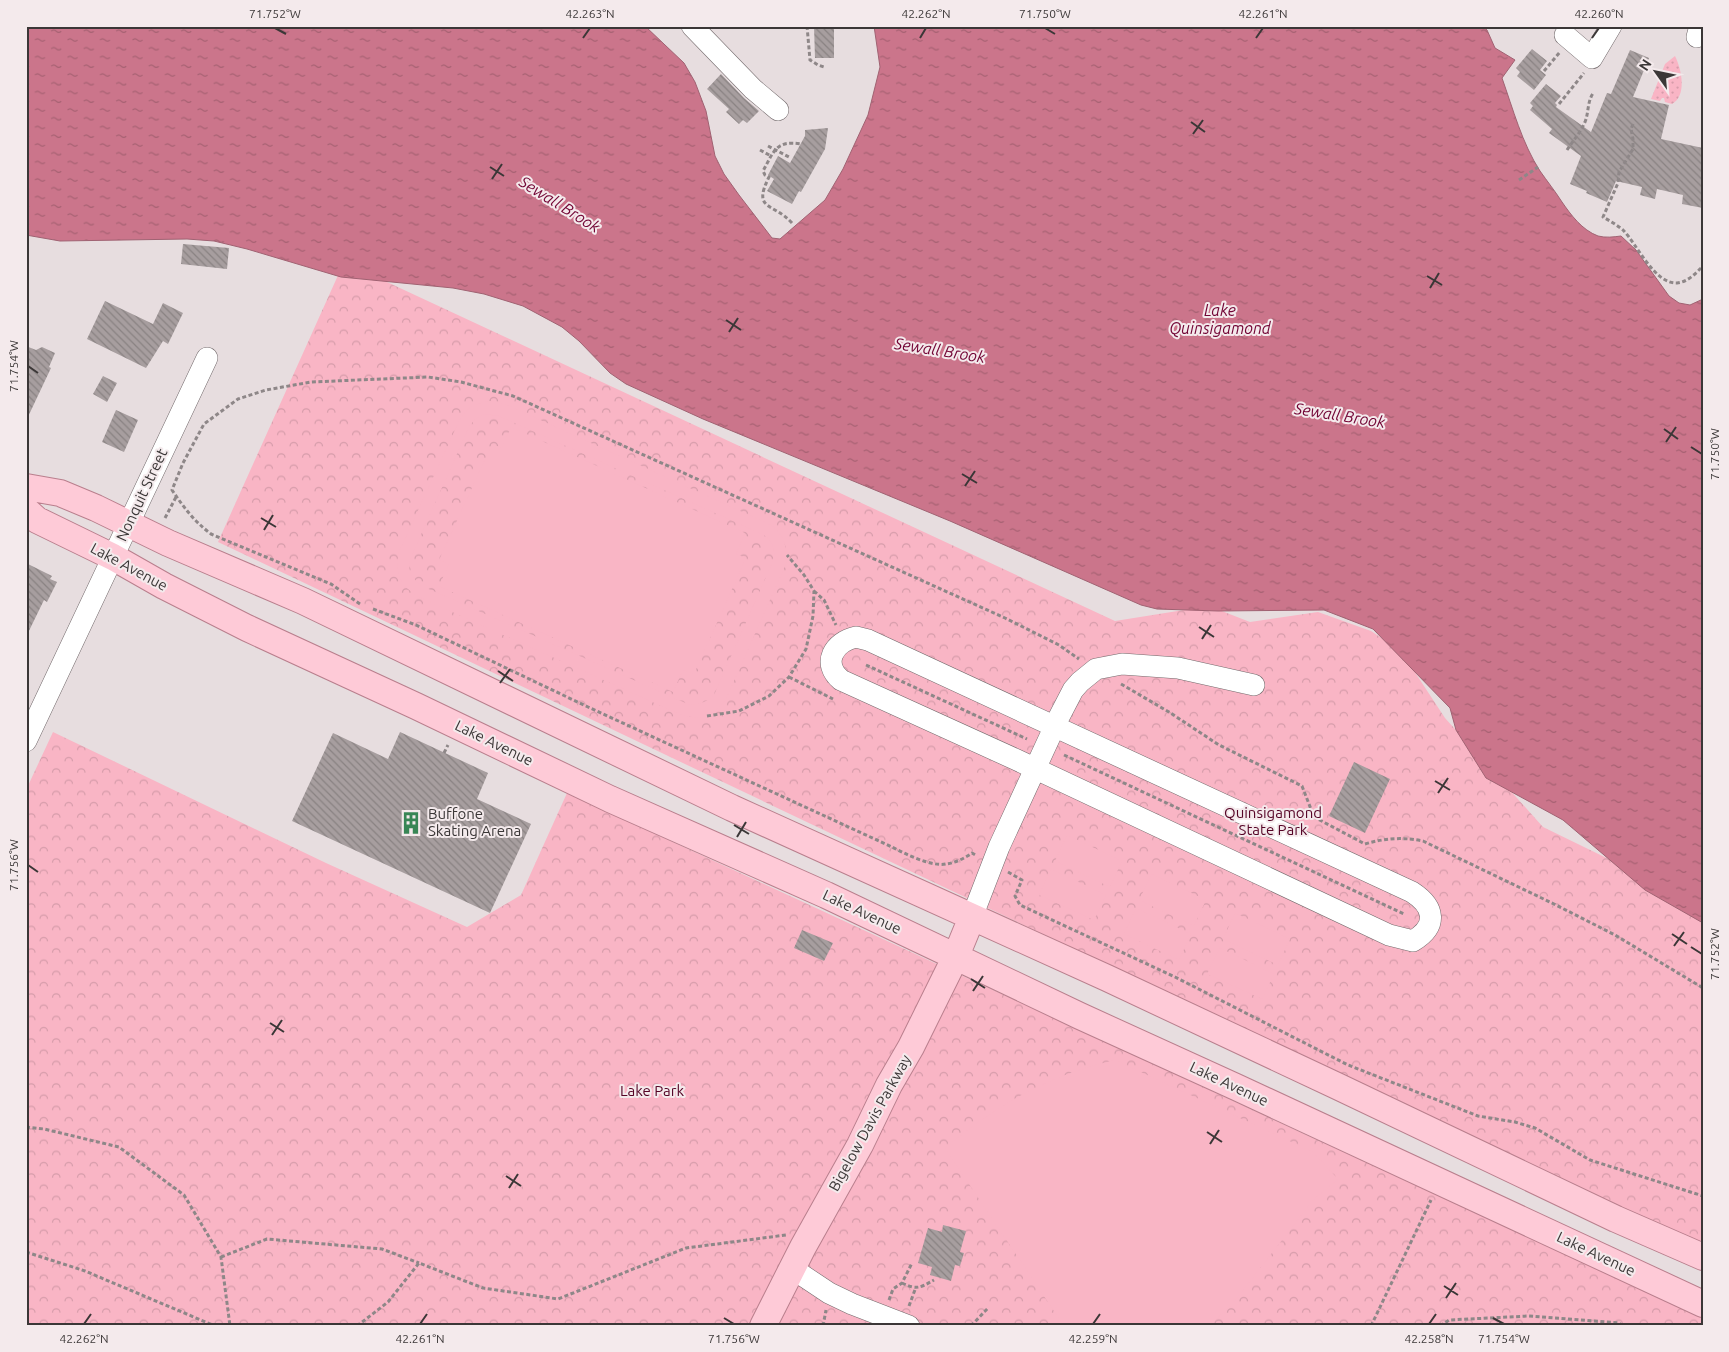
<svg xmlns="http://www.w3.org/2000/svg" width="1729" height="1352" viewBox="0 0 1729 1352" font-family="Ubuntu,sans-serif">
	<defs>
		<pattern id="grass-dots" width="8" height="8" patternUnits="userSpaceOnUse" patternTransform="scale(1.25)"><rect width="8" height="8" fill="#f9b5c5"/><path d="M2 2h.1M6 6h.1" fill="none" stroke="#d69caa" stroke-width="1.8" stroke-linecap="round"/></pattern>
		<pattern id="park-crowns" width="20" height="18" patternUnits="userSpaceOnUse" patternTransform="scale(1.25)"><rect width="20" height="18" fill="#f9b5c5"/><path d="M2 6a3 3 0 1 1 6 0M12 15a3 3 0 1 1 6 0" fill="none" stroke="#d69caa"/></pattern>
		<pattern id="water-ripples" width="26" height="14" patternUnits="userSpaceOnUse" patternTransform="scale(1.25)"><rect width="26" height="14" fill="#cb758b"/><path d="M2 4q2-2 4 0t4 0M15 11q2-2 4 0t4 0" fill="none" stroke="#a66172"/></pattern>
		<pattern id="building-back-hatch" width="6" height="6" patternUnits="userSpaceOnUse" patternTransform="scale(1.25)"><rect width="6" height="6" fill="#a79e9f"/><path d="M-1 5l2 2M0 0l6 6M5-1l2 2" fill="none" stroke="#898282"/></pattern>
	</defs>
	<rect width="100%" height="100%" fill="#e7dddf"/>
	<path fill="url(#grass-dots)" d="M1675 56C1682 70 1687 96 1672 104L1665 102 1664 98H1662L1660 101 1651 99 1665 64Z"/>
	<path fill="url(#park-crowns)" d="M344 262 1115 621 1209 606 1250 622 1318 612 1371 631 1401 651 1445 718 1543 827 1703 905V1248L218 542Z
		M53 732 326 863 467 927 521 895 567 793 1703 1318V1326H26V790Z"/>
	<path fill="#f9b5c5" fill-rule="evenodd" d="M490 401 505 404 771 525C784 535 788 548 786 564L726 699C711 718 702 721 679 714L417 596C398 582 397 578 398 554L459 421C468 406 474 404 490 401ZM484 414 499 416 764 535C773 542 776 550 773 561L714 695C707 702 700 704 690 705L422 586C412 578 406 570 411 557L469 427 475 419Z
		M511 427 745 533 736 554 746 558 694 674 683 670 673 692 439 586 449 564 439 560 492 444 502 448Z
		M1067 835 1122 861 1110 887 1055 861Z
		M1051 869 1106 895 1094 920 1039 895Z
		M1152 874 1206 900 1194 926 1139 900Z
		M1136 908 1191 934 1179 960 1124 934Z
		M1235 913 1290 939 1278 965 1223 939Z
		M1220 948 1274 974 1262 999 1207 974Z
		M1115 1060 1313 1152 1338 1179 1313 1200 1230 1307 1208 1326H1064L945 1148C999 1104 1046 1076 1115 1060Z"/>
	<path fill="url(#water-ripples)" stroke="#a06272" d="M26 26H645L684 63 695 82 706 111 715 156 724 174 739 195 772 238 780 239 825 200 843 169 868 115 880 67 874 26H1482L1487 30 1495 48 1515 60 1502 78C1513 109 1522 143 1540 171 1547 181 1555 191 1562 202 1571 215 1582 230 1598 236 1606 238 1613 237 1621 236L1636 250 1669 296 1679 303 1690 305 1703 299V923L1645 890 1563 820 1486 778 1456 730 1450 708 1373 629 1324 610 1218 611 1157 609 1141 605 950 521 703 419 626 384 610 373 579 341 562 327 523 306 484 294 453 288 341 277 247 249 214 241 187 239 60 241 26 235Z"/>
	<path fill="url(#building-back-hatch)" d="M814 26H834V58H815Z
		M1532 49 1547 61 1540 70 1546 75 1534 90 1517 76 1520 72 1516 68Z
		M1630 50 1649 58 1633 97 1669 105 1661 139 1703 148V208L1682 204 1683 195 1657 189 1655 199 1640 195 1642 187 1616 181 1607 202 1586 193 1587 191 1570 184 1581 156 1549 133 1552 129 1530 110 1533 106 1530 103 1546 84 1561 96 1555 103 1557 105 1556 107 1591 132 1607 93 1611 94Z
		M721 74 744 98 759 111 747 123 743 120 739 124 726 112 729 109 707 89Z
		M828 128 825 149 801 192 799 191 792 204 767 191 774 179 768 175 778 156 790 163 805 136V130Z
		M183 244 229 248 227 269 181 264Z
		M105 301 153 324 163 303 183 313 168 344 163 341 146 368 87 339Z
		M26 346 36 350 42 347 55 353 49 367 51 368 26 421Z
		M103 376 117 383 107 402 93 394Z
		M116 410 138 420 124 452 102 442Z
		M26 563 52 576 50 579 57 582 47 602 44 600 26 637Z
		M400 732 488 773 477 799 531 824 490 913 292 821 333 733 388 759Z
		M1354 762 1390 779 1365 833 1329 816Z
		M802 930 833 943 824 961 794 948Z
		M943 1225 966 1231 960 1252 964 1253 960 1266 955 1265 951 1281 930 1275 932 1267 918 1263 928 1228 942 1232Z"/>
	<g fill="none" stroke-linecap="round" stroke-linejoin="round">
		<defs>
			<path id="minor" d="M692 26 753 89 778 110
				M1565 35 1592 58 1611 26
				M1697 37 1700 26
				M856 637 868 640 1412 892C1435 907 1438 926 1413 941L1389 935 1017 760 841 680C821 663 834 642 856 637Z
				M26 741 207 358
				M972 917 999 847 1059 717 1073 690 1080 682 1096 669 1122 664 1178 668 1254 685
				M793 1269 829 1293 852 1304 909 1326"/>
			<path id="major" d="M26 487 60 493 96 508 168 543 303 601 732 808 1107 978 1337 1086 1616 1219 1703 1257
				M26 510 37 520 113 557 164 586 247 628 416 706 610 799 826 895 1080 1016 1236 1087 1703 1304
				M763 1326 803 1247 860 1145 889 1085 911 1047 956 956 972 917"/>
		</defs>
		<use href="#minor" stroke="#736a6c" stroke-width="22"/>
		<use href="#major" stroke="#b97f8d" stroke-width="28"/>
		<path stroke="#8e8788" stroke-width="3" stroke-dasharray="4 2.5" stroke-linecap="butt" d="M807 26 810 60 818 65 824 67
			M1544 71 1560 52
			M1559 104 1584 73
			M1633 124 1631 129 1633 139V149L1619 172 1618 183 1603 217C1610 221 1617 225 1623 230 1637 244 1654 284 1677 283 1688 282 1696 273 1703 266
			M768 146 789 157
			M760 150 771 156
			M1567 150C1573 141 1580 133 1585 122 1589 112 1587 101 1594 92
			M1519 180 1538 167
			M792 223C773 202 752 211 769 177L765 175 763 171C774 151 776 140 801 144
			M165 518 176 497
			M814 591 824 600 836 625
			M360 604 331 584 211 534C194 521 184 508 172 490L183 463 204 424 238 399 266 390 311 382 428 377 461 382 513 396 1005 618 1059 645 1079 659
			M373 609 416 625 588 707 892 847C905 854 932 867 946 864 955 863 965 858 972 853L977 856
			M866 665 1027 739
			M789 677 833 699
			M1121 684 1169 712 1219 745 1302 786 1314 817 1365 844C1385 838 1403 837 1423 841L1554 904 1615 935 1703 988
			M707 716 739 711 769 696 789 677 806 649 813 616 814 591 804 575 787 555
			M444 753 448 745
			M1064 755 1404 914
			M1008 872 1022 880 1015 896 1020 905 1175 977 1348 1065 1478 1116 1515 1122 1535 1128 1590 1160 1703 1196
			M26 1127 44 1129 119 1147 184 1195 221 1257 230 1326
			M26 1252 85 1271 215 1326
			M221 1257 267 1239 382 1249 419 1263
			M902 1283C917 1290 920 1288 934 1280
			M889 1300 893 1289 902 1283 912 1263
			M909 1306 916 1287
			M357 1326 388 1302 419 1263 483 1288 558 1299 686 1248 786 1235
			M823 1326 826 1310
			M971 1326 988 1308
			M1371 1326 1431 1200
			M1440 1326 1449 1320 1529 1316 1619 1323 1623 1326"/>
		<use href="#minor" stroke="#fff" stroke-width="21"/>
		<use href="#major" stroke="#fecad7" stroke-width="26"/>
	</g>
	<path fill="none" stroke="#3b3737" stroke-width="2" d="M275 28 286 34M1045 28 1055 34M583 38 590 28M920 38 926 28M1256 38 1263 28M1592 38 1599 28M1191 122 1205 132M1193 134 1203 120M490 167 504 176M492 179 502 164M1427 276 1442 285M1430 288 1439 273M726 320 741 330M729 332 738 318M28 366 38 373M1664 429 1678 439M1666 442 1676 427M1691 447 1702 454M962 474 977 483M965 486 975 471M261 518 276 527M264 530 273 515M1199 627 1214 637M1202 639 1211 625M498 671 513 681M500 683 510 669M1435 781 1450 790M1438 793 1448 778M734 825 749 834M737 837 746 822M28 865 38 872M1672 934 1687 944M1674 946 1684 932M1691 947 1702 954M971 979 985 988M973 991 983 976M270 1023 284 1032M272 1035 282 1020M1207 1132 1222 1142M1210 1144 1219 1130M506 1176 521 1186M509 1188 518 1174M1444 1286 1458 1295M1446 1298 1456 1283M724 1318 734 1324M1493 1318 1504 1324M84 1324 91 1314M420 1324 427 1314M1093 1324 1100 1314M1429 1324 1436 1314"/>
	<defs>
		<symbol id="building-bare" viewBox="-9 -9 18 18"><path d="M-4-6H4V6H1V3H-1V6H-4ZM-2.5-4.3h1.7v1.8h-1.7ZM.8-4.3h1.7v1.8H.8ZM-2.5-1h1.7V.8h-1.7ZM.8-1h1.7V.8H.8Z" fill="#388655" stroke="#f4eaec" stroke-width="2.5" paint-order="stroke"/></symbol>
	</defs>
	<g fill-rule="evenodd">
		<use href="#building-bare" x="395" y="807" width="32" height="32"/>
	</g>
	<g text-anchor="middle" stroke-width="4" stroke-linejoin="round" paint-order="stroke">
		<g font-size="15" fill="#3b3737" stroke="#f4eaec">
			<text transform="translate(142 495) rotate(-65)" y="5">Nonquit Street</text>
			<text transform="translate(129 567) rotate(28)" y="5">Lake Avenue</text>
			<text transform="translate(494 743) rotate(26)" y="5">Lake Avenue</text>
			<text transform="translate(862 912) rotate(25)" y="5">Lake Avenue</text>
			<text transform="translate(1229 1084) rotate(25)" y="5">Lake Avenue</text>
			<text transform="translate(870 1123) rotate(-61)" y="5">Bigelow Davis Parkway</text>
			<text transform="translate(1596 1254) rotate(25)" y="5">Lake Avenue</text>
		</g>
		<g font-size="15" fill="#550426" stroke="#f4eaec">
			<text x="1273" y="818">Quinsigamond<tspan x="1273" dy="17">State Park</tspan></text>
			<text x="652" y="1096">Lake Park</text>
		</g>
		<g font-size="15" fill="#3b3737" stroke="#f4eaec" text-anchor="start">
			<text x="428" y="819">Buffone<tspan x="428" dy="17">Skating Arena</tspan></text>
		</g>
		<g font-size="16" font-style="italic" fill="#720535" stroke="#f4eaec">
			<text transform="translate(560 204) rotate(32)" y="6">Sewall Brook</text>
			<text x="1220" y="316">Lake<tspan x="1220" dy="18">Quinsigamond</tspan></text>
			<text transform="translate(940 350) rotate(9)" y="6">Sewall Brook</text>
			<text transform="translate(1340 415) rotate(9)" y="6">Sewall Brook</text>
		</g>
	</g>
	<rect width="1729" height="1352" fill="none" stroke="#f4eaec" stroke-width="55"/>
	<g transform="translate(1656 72) rotate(303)" stroke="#f4eaec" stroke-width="4" paint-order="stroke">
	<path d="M0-4L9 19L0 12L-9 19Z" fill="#3b3737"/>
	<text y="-8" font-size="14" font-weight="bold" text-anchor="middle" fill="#3b3737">N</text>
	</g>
	<rect x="28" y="28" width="1674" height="1296" fill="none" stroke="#3b3737" stroke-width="2"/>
	<g font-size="12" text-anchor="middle" fill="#3b3737">
		<text x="275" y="18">71.752°W</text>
		<text x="590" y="18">42.263°N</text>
		<text x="926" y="18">42.262°N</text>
		<text x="1045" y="18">71.750°W</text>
		<text x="1263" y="18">42.261°N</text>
		<text x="1599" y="18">42.260°N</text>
		<text transform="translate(14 366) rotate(-90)" y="4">71.754°W</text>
		<text transform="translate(1715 454) rotate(-90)" y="4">71.750°W</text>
		<text transform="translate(14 865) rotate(-90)" y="4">71.756°W</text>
		<text transform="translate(1715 954) rotate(-90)" y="4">71.752°W</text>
		<text x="84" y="1343">42.262°N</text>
		<text x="420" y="1343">42.261°N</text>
		<text x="734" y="1343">71.756°W</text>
		<text x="1093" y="1343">42.259°N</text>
		<text x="1429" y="1343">42.258°N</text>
		<text x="1504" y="1343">71.754°W</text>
	</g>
</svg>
